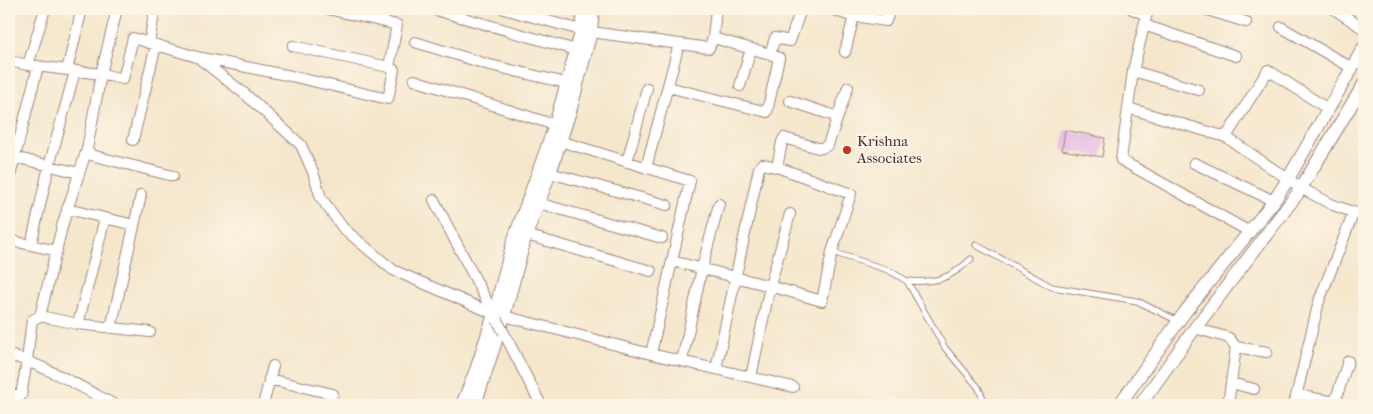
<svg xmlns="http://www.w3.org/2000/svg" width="1373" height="414" viewBox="0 0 1373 414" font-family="'IM FELL French Canon',serif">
	<rect width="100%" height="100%" fill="#fcf5e5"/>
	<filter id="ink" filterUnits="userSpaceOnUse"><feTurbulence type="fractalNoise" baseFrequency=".02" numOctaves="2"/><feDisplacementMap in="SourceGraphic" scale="10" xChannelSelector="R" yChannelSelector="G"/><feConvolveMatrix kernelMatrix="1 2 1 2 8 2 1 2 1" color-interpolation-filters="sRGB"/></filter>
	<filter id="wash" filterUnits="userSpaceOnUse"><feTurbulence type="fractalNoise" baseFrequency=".0096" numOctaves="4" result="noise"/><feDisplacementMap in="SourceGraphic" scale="20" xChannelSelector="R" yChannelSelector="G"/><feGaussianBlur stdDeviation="1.12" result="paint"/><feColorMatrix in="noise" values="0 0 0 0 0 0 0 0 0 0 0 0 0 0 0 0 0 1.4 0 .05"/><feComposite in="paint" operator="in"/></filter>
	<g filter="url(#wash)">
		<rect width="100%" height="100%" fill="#f4e7cc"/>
		<g id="blocks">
			<path fill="#e1b1e6" d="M1065 130 1105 138 1102 157 1062 150Z"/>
		</g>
	</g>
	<g filter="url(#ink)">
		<use href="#blocks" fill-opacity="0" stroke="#9f837c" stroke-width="1"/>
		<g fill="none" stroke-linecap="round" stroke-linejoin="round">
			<defs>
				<path id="service" d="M976 245 1052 287 1137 301 1178 321
					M832 252 888 270 907 281 945 348 978 387 986 405
					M907 281C936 283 950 279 971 259"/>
				<path id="minor" d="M432 9 576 50
					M504 9 581 30
					M831 9 848 15 850 10
					M1132 9 1146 15
					M1148 9 1133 71 1121 160 1250 232
					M1204 9 1246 22
					M1334 9 1364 29
					M848 15 886 21 890 9
					M1144 25 1236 56
					M1281 27 1352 68
					M591 32 709 48 713 38 770 54 775 38 790 41 801 9
					M713 38 716 9
					M415 42 486 64 566 83
					M149 43 155 9
					M293 46 389 67 397 25 328 9
					M845 52 854 16
					M200 59 245 94 301 145 313 172 321 198 343 228 393 270 494 314
					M9 61 28 65 45 9
					M28 65 101 74 117 9
					M67 70 82 9
					M1133 71 1199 90
					M414 80 555 125
					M740 86 751 49
					M668 87 767 112 779 58 770 54
					M790 101 838 117
					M1128 108 1226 137 1301 188 1333 205 1364 216
					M1226 137 1268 70 1328 109
					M133 140 156 45
					M560 141 690 181 651 354
					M87 149 91 155 173 176
					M10 156 79 173
					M627 162 647 88
					M1194 163 1274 201
					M777 167 782 142 784 138 818 148H822L828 145 848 87
					M646 168 679 44
					M550 173 667 205
					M9 180 38 66
					M434 200 494 315
					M538 203 662 238
					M67 209 134 225
					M526 235 651 271
					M9 240 57 251
					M31 245 49 166 75 71
					M672 261 770 286 751 377
					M504 316 651 354 793 387
					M78 324 105 218
					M111 328 141 195
					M1195 328 1229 338 1236 347 1228 405
					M150 332 78 324 40 316 63 223 87 149 101 74 123 79 133 38 197 57 291 76 388 99 394 70 389 67
					M504 333 541 405
					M1236 347 1267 352
					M9 355C46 366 81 387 115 405
					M682 361 702 268 719 204
					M716 369 759 168 762 164 777 167 851 194 832 252 822 301 770 286 790 214
					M269 379 333 394
					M1231 383 1254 389
					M9 394 21 396 27 360 32 320 40 316
					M1297 395 1335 402 1348 361
					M263 405 273 366
					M1294 405 1319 301 1354 212"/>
				<path id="tertiary" d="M462 405 476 370 494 314 513 242 555 125 580 36 584 9
					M475 405 504 316 526 235 550 173 571 108 591 32 593 9
					M1119 405 1185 312 1274 201 1288 179 1364 47
					M1140 405 1195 328 1298 193 1364 84"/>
			</defs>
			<use href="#service" stroke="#9f837c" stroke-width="7"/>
			<use href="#minor" stroke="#9f837c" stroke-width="12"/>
			<use href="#tertiary" stroke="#9f837c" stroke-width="14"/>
			<use href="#service" stroke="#fff" stroke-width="5"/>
			<use href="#minor" stroke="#fff" stroke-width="10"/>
			<use href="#tertiary" stroke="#fff" stroke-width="12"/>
			<defs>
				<path id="minor-bridge" d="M497 320 504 333"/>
			</defs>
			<use href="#minor-bridge" stroke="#9f837c" stroke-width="12" stroke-linecap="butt"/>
			<use href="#minor-bridge" stroke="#fff" stroke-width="10"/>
		</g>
	</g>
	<circle fill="#c8321e" stroke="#fcf5e5" stroke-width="2" cx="847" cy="150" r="5"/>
	<g text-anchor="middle" stroke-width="4" stroke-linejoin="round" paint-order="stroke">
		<g font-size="15" fill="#4a1f2b" stroke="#fcf5e5" text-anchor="start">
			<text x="857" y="146">Krishna<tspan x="857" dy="17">Associates</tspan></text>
		</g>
	</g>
	<rect width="1373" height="414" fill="none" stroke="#fcf5e5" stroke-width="30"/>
</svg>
